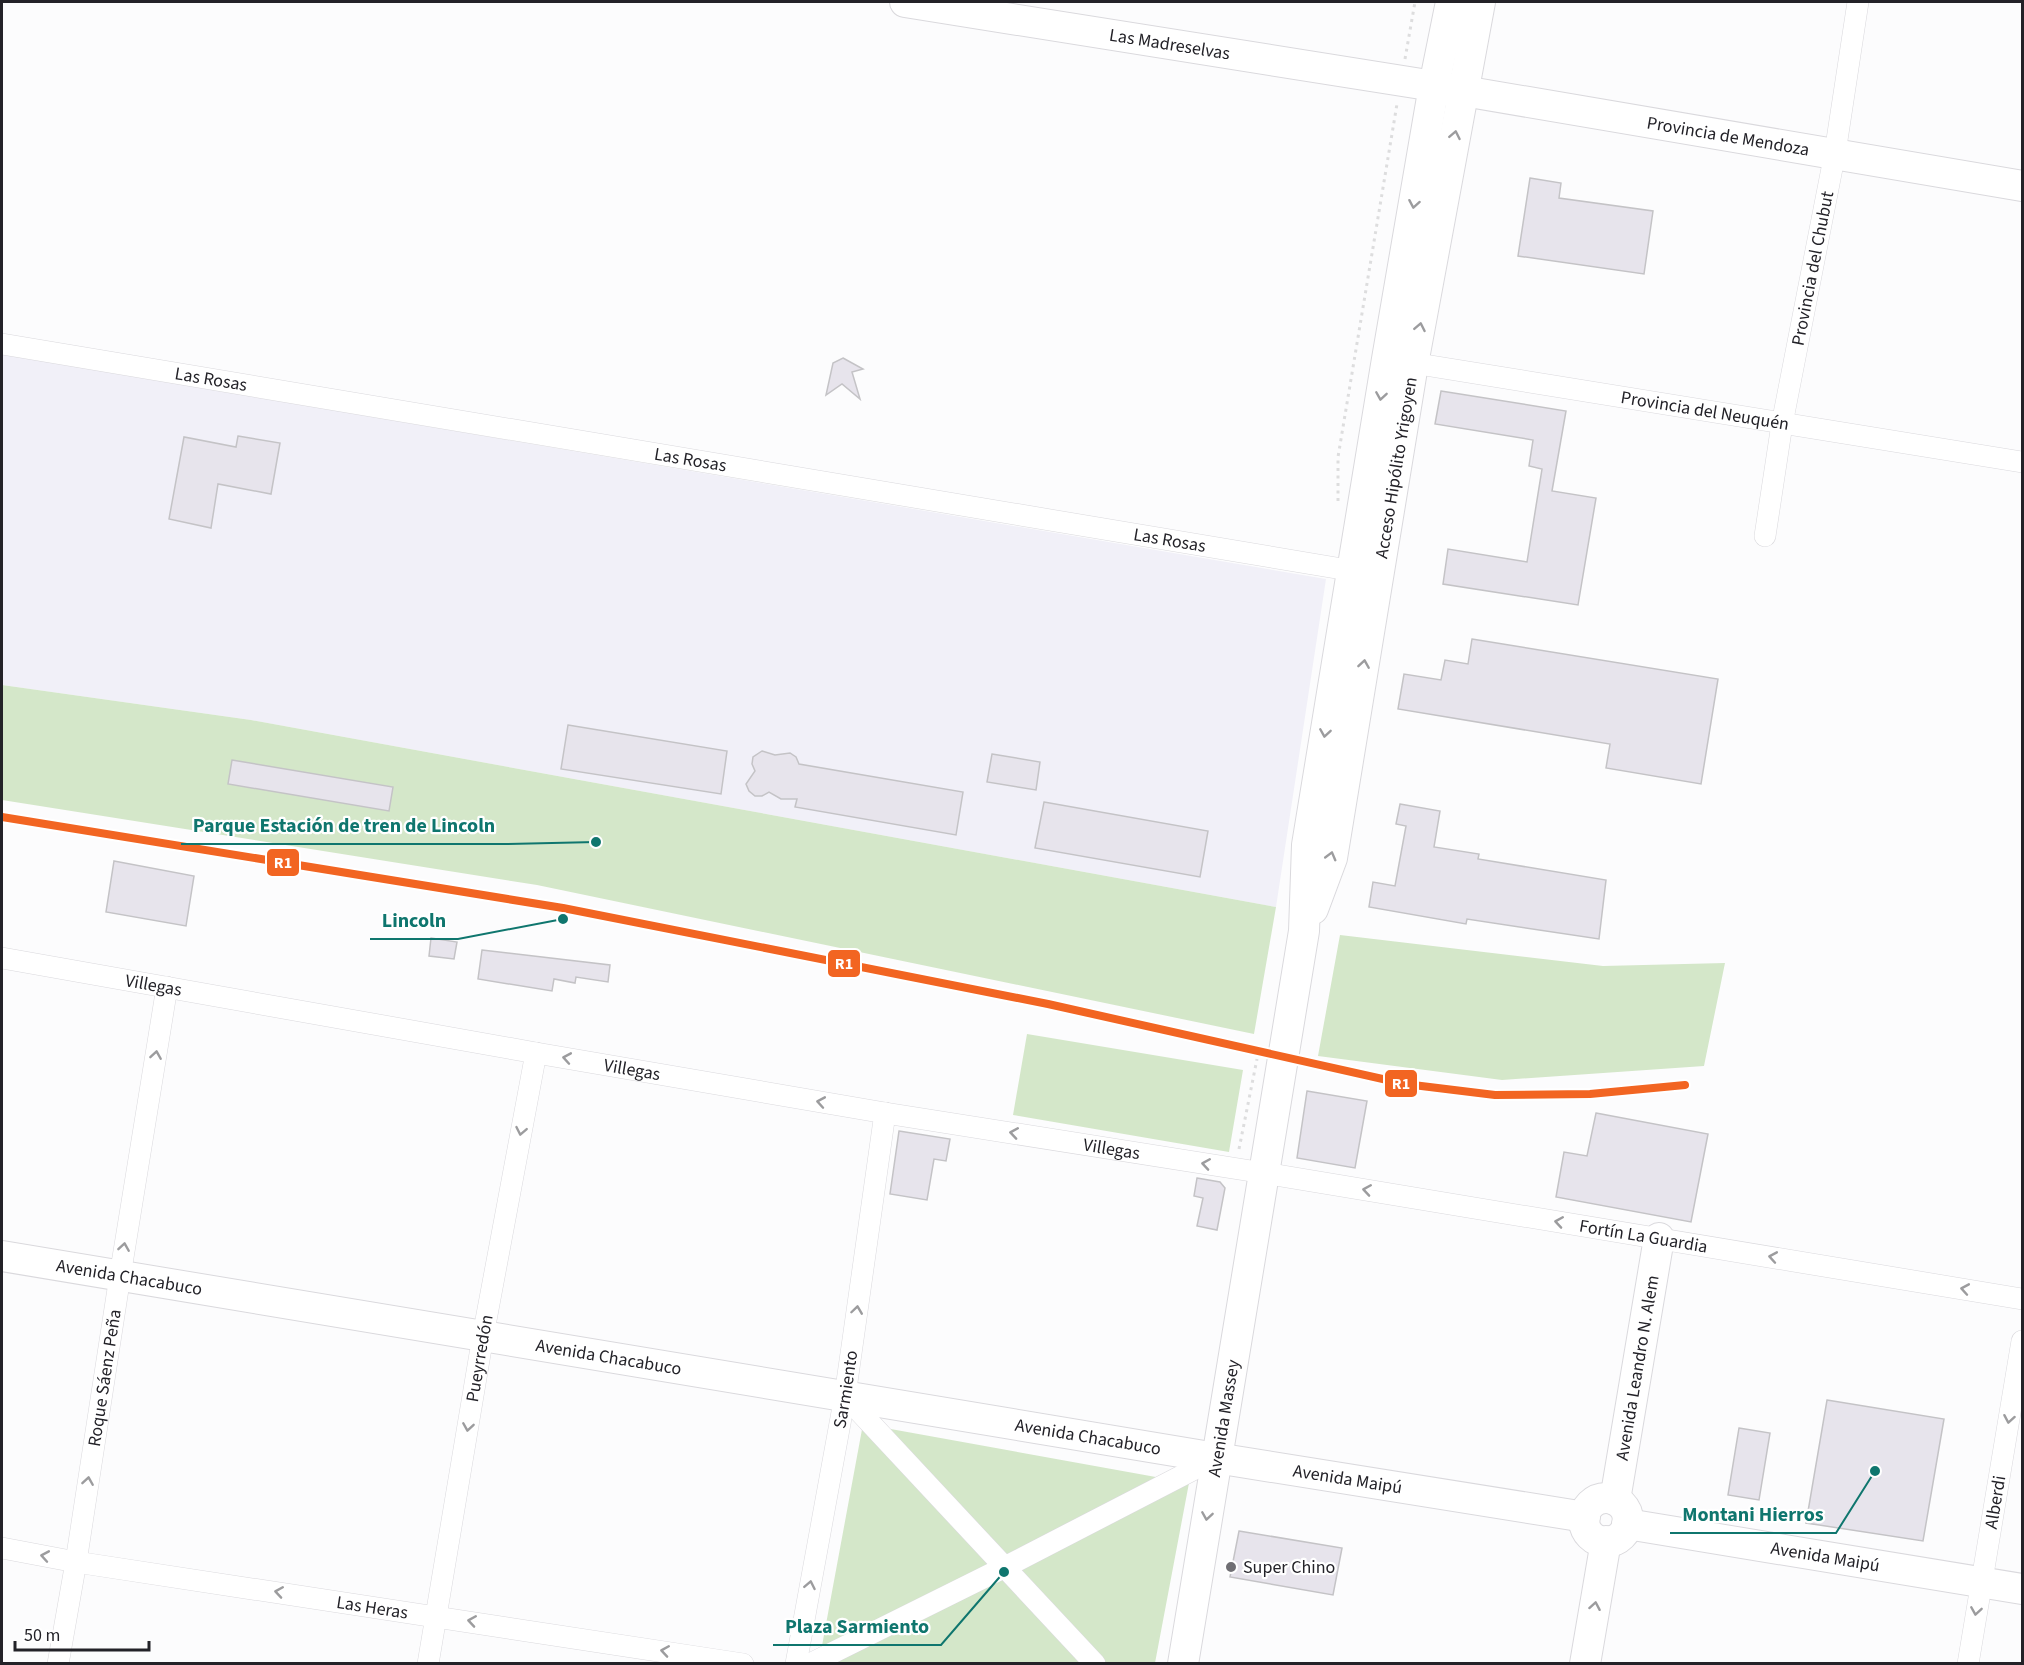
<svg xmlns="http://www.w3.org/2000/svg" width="2024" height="1665" viewBox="0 0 2024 1665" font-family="'Source Sans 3',sans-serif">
	<rect width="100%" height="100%" fill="#fcfcfd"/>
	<path fill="#f1f0f8" d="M2 354 1326 579 1276 907 251 720 2 685Z"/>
	<path fill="#d4e7c9" d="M2 685 251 720 1276 907 1254 1034 537 885 2 800Z
		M1340 935 1603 966 1725 963 1704 1066 1502 1080 1318 1056Z
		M1027 1034 1243 1070 1229 1152 1013 1115Z
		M863 1424 1189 1483 1155 1663 828 1664 819 1662Z"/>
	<path fill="#e7e4ec" stroke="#c4c3c6" stroke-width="1.5" d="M1530 178 1561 183 1559 198 1653 211 1644 274 1518 256Z
		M843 358 863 369 852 372 860 399 842 384 826 395 833 363Z
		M1441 391 1566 411 1552 491 1596 498 1578 605 1443 584 1448 549 1527 562 1542 469 1529 466 1533 440 1435 424Z
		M238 436 280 443 271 494 218 484 211 528 169 519 184 437 236 447Z
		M1472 639 1718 679 1701 784 1606 768 1610 744 1398 709 1404 674 1441 680 1445 660 1468 664Z
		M568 725 727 751 721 794 561 769Z
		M762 751 775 755 790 753 796 757 799 764 963 792 956 835 795 807 797 799H781L769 792 762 796H755L749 791 746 784 755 771 752 764 753 757Z
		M992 754 1040 762 1036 790 987 782Z
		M232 760 393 787 389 811 228 784Z
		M1044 802 1208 831 1200 877 1035 848Z
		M1400 804 1440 811 1434 847 1479 854 1478 859 1606 880 1599 939 1467 919 1466 924 1369 907 1373 882 1395 886 1406 826 1396 824Z
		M114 861 194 876 186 926 106 912Z
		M431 938 457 942 454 959 429 956Z
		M482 950 610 965 608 982 576 977 575 983 554 979 552 991 478 979Z
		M1307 1091 1367 1101 1355 1168 1297 1158Z
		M1596 1113 1708 1134 1691 1222 1556 1197 1564 1152 1587 1156Z
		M899 1131 950 1139 946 1161 934 1159 927 1200 890 1194Z
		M1197 1178 1220 1182 1225 1188 1217 1230 1197 1226 1203 1198 1194 1196Z
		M1827 1400 1944 1419 1923 1541 1806 1523Z
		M1739 1428 1770 1433 1759 1500 1728 1495Z
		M1239 1531 1342 1548 1333 1595 1230 1577Z"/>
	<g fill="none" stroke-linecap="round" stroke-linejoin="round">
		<defs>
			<g id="street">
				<path id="s1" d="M2 344 1366 573"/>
				<path id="s2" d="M1400 361 2022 462"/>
				<path id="s3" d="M1765 536 1782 424 1835 153 1858 2"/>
				<path id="s4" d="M2 958 536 1053 885 1113 1264 1173 2022 1299"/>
				<path d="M845 1396 1095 1664"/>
				<path id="s5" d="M2 1548 76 1562 743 1664"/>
				<path id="s6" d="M58 1664 76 1562 120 1276 167 987"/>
				<path id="s7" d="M428 1664 483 1336 536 1053"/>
				<path id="s8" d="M796 1664 845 1396 885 1113"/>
				<path d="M810 1664 1005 1567 1216 1458"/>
				<path id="s9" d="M1968 1664 2022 1341"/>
			</g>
			<g id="secondary">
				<path id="s10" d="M905 2 1434 86 2022 186"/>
				<path id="s11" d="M1313 909 1332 858 1413 364 1480 2"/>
				<path id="s12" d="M2 1256 1216 1458 1585 1517"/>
				<circle cx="1606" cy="1520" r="22"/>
				<path id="s13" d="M1615 1500 1659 1238"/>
				<path id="s14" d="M1627 1524 2022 1589"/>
				<path id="s15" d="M1183 1664 1304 931 1307 845 1387 359 1434 86 1451 2"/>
				<path d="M1585 1664 1606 1541"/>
			</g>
		</defs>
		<use href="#street" stroke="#dad9dd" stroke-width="22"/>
		<use href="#secondary" stroke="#dad9dd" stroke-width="32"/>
		<path stroke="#ddddde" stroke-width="3" stroke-dasharray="3 4.5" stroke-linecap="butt" d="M1405 59 1415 2
			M1338 501V457L1397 104
			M1239 1149 1257 1059"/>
		<use href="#street" stroke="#fff" stroke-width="21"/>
		<use href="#secondary" stroke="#fff" stroke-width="30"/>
		<defs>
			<path id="rail-1" d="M2 817 563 908 1048 1004 1405 1084 1495 1095 1590 1094 1685 1085"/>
		</defs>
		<use href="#rail-1" stroke="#fff" stroke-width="12"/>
		<use href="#rail-1" stroke="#f26522" stroke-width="8"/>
	</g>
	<defs><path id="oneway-chevron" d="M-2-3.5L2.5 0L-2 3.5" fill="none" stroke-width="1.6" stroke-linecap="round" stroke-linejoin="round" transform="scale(1.5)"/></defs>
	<g stroke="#9c9c9e">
		<use href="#oneway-chevron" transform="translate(1455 135) rotate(-79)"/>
		<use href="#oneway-chevron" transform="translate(1414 204) rotate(100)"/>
		<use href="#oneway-chevron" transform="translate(1420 327) rotate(-79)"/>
		<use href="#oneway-chevron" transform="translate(1381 396) rotate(99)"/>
		<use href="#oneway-chevron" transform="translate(1364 664) rotate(-81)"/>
		<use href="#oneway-chevron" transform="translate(1325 733) rotate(99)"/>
		<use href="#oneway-chevron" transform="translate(1331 856) rotate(-75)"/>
		<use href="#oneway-chevron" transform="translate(156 1055) rotate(-81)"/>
		<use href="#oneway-chevron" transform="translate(567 1058) rotate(-170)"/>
		<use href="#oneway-chevron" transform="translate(821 1102) rotate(-170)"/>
		<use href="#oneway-chevron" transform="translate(521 1131) rotate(101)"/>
		<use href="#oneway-chevron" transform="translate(1014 1133) rotate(-171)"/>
		<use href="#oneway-chevron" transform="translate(1206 1164) rotate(-171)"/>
		<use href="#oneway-chevron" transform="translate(1367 1190) rotate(-171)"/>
		<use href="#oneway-chevron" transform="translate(1559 1222) rotate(-171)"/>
		<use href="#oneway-chevron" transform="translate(124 1247) rotate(-81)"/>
		<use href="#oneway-chevron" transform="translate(1773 1257) rotate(-170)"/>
		<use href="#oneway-chevron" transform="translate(1965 1289) rotate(-170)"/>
		<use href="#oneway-chevron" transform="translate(857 1310) rotate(-82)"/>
		<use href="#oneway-chevron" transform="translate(2009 1419) rotate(100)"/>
		<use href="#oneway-chevron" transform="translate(468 1427) rotate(99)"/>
		<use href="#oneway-chevron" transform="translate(88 1481) rotate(-81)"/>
		<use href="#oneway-chevron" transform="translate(1207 1516) rotate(99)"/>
		<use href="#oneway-chevron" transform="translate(45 1556) rotate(-170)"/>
		<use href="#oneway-chevron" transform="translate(810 1585) rotate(-79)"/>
		<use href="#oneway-chevron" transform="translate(279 1592) rotate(-171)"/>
		<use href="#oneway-chevron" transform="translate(1595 1606) rotate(-80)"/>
		<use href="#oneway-chevron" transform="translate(1976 1611) rotate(99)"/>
		<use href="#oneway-chevron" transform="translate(472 1621) rotate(-171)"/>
		<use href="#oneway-chevron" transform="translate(665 1651) rotate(-171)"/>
	</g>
	<circle fill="#6f6e73" stroke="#fff" stroke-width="2" cx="1231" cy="1567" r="6"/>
	<g text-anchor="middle" stroke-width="4.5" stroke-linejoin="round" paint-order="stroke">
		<g font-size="18" fill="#232228" stroke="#fff">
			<text dy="6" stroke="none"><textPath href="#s10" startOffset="268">Las Madreselvas</textPath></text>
			<text dy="6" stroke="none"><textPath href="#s10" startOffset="834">Provincia de Mendoza</textPath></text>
			<text dy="6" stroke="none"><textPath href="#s3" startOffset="272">Provincia del Chubut</textPath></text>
			<text dy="6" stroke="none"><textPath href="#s1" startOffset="212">Las Rosas</textPath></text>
			<text dy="6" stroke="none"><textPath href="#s2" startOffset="309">Provincia del Neuquén</textPath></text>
			<text dy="6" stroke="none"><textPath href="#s1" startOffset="698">Las Rosas</textPath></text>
			<text dy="6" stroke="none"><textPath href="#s11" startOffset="450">Acceso Hipólito Yrigoyen</textPath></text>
			<text dy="6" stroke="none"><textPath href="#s1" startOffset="1184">Las Rosas</textPath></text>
			<text dy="6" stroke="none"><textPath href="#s4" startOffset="154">Villegas</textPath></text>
			<text dy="6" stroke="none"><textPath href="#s4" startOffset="640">Villegas</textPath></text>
			<text dy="6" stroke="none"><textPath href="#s4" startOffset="1126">Villegas</textPath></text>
			<text dy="6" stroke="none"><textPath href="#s4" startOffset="1665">Fortín La Guardia</textPath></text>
			<text dy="6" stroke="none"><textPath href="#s12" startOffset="129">Avenida Chacabuco</textPath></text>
			<text dy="6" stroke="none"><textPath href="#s12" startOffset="615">Avenida Chacabuco</textPath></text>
			<text dy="6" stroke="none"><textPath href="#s7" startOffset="310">Pueyrredón</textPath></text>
			<text dy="6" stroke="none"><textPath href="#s13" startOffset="134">Avenida Leandro N. Alem</textPath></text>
			<text dy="6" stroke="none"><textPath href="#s6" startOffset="290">Roque Sáenz Peña</textPath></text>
			<text dy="6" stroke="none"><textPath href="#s8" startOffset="279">Sarmiento</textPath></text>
			<text dy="6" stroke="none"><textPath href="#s15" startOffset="249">Avenida Massey</textPath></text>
			<text dy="6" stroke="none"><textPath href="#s12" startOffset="1101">Avenida Chacabuco</textPath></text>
			<text dy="6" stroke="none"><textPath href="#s12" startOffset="1364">Avenida Maipú</textPath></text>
			<text dy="6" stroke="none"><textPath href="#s9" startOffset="164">Alberdi</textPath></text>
			<text dy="6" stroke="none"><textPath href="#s14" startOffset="201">Avenida Maipú</textPath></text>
			<text dy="6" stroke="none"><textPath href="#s5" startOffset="375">Las Heras</textPath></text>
		</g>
		<g font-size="18" fill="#232228" stroke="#fff" text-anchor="start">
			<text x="1243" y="1573">Super Chino</text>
		</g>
	</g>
	<path fill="none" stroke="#0f766e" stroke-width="2" d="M596 842L508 844H181M563 919L458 939H370M1875 1471L1836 1533H1670M1004 1572L941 1645H773"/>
	<g fill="#0f766e" stroke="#fff" stroke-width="2">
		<circle cx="596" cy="842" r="6"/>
		<circle cx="563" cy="919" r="6"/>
		<circle cx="1875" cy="1471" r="6"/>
		<circle cx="1004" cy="1572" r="6"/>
	</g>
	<g font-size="20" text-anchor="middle" font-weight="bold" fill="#0f766e" stroke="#fff" stroke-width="4.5" stroke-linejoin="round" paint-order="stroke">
		<text x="344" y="832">Parque Estación de tren de Lincoln</text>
		<text x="414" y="927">Lincoln</text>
		<text x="1753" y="1521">Montani Hierros</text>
		<text x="857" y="1633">Plaza Sarmiento</text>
	</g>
	<g stroke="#fff" stroke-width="2">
		<rect x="266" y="848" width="34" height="29" rx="6" fill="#f26522"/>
		<rect x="827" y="949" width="34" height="29" rx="6" fill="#f26522"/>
		<rect x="1384" y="1069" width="34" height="29" rx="6" fill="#f26522"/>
	</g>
	<g font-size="16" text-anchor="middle" font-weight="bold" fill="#fff">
		<text x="283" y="868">R1</text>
		<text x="844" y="969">R1</text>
		<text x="1401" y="1089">R1</text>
	</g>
	<rect width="2024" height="1665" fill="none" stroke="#232228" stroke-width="6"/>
	<path d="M15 1641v9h134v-9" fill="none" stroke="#232228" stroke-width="3"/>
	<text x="24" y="1641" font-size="18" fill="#232228" stroke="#ffffff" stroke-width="4.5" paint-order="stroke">50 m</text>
</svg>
